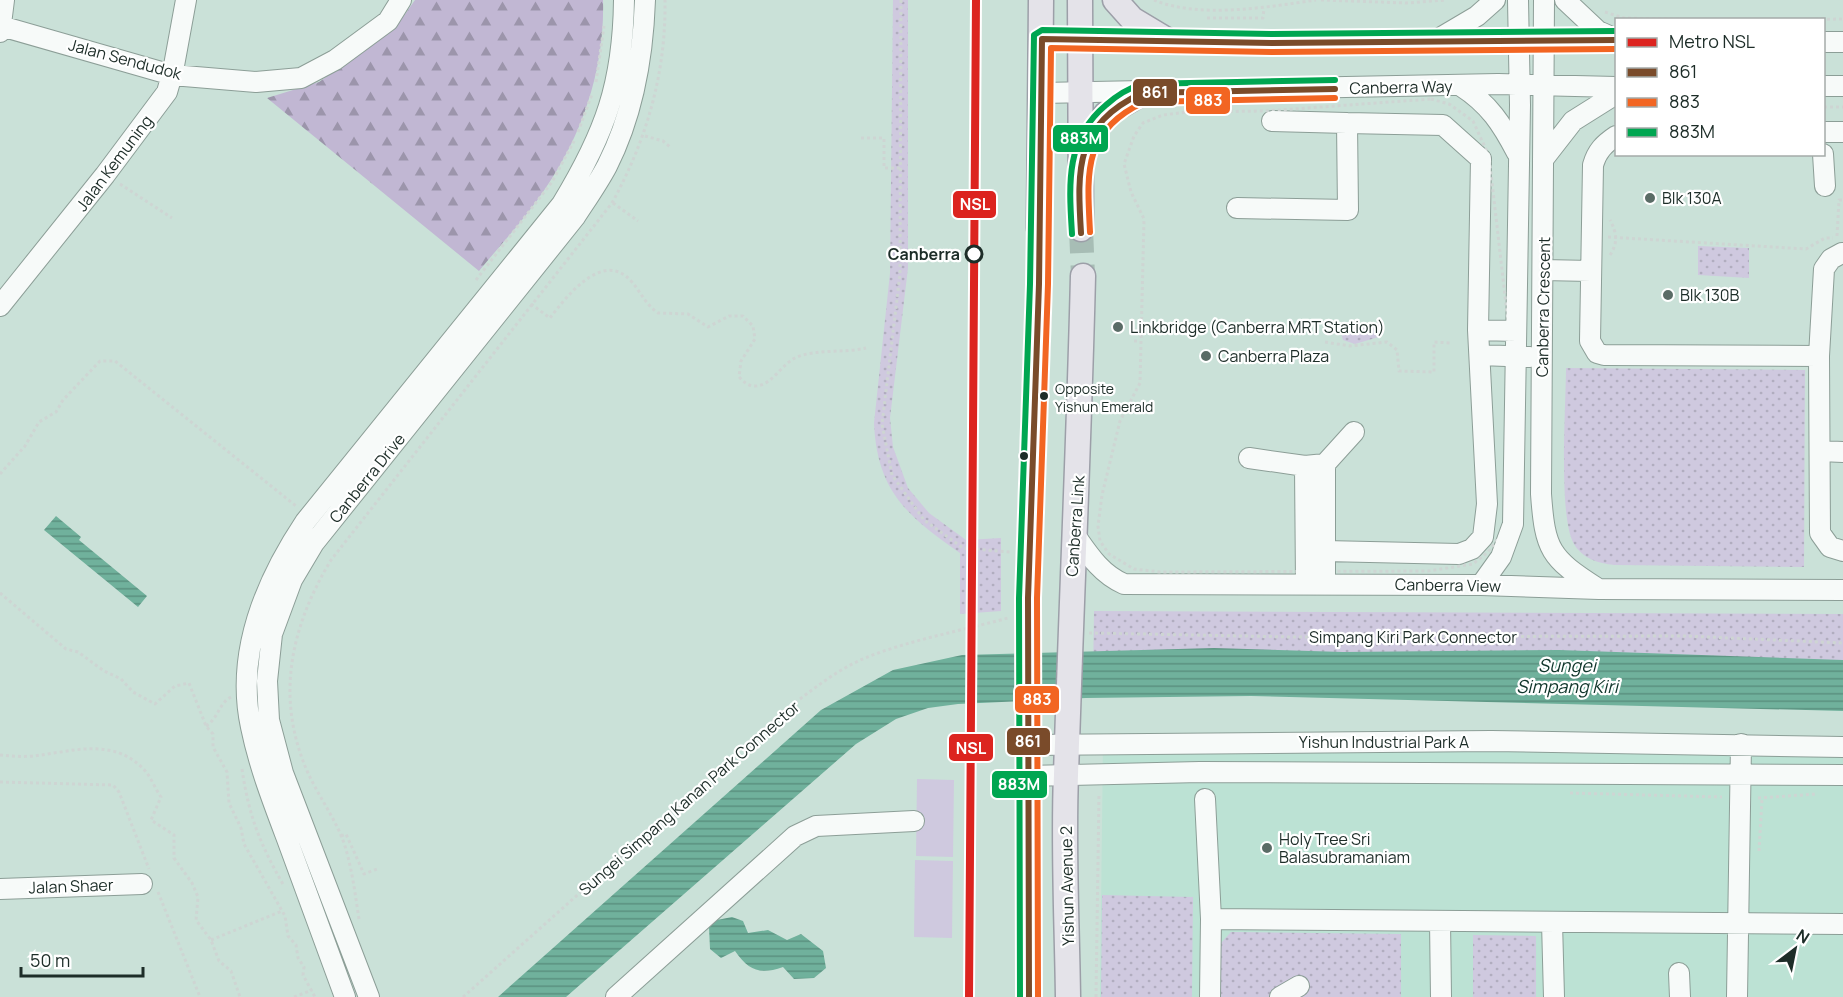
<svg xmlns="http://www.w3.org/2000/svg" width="1843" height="997" viewBox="0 0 1843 997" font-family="Manrope,sans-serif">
	<defs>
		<pattern id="green-dots" width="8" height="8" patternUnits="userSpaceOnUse" patternTransform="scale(1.5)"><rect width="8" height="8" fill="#cfc9df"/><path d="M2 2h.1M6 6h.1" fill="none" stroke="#b1adbf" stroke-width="1.8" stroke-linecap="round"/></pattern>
		<pattern id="forest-firs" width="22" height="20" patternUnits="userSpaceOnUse" patternTransform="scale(1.5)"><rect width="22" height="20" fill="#c1b7d3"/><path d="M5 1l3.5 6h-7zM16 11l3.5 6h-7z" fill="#9c95ab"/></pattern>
		<pattern id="water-rules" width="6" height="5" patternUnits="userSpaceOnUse" patternTransform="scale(1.5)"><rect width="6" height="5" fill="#70b19c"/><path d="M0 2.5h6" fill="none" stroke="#5b907f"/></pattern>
	</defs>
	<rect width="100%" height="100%" fill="#cae1d8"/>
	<path fill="#bce2d4" d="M1103 742 1843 744V997H1100Z"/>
	<path fill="url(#green-dots)" d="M893 0H908V268L890 418 893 447 908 488 929 513 966 540 1001 538V611L960 614V553C907 516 877 491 874 423L890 273Z
		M1698 246 1749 248V278L1698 275Z
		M1338 323H1384L1382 336 1355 344 1343 340Z
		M1566 368 1805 370 1804 567 1614 565C1598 563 1583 559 1574 544 1558 517 1566 405 1566 368Z
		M1094 611 1843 614V684L1093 678Z
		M1102 895 1193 897 1192 997H1101Z
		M1231 932 1401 934V997H1221V943Z
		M1473 935 1536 936V997H1473Z"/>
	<path fill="url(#forest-firs)" d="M415 0H603C605 67 583 134 545 189 526 218 501 244 479 271L267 98 319 82 396 27Z"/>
	<path fill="#cfc9df" d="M917 779 954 780 953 857 916 856Z
		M915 860 953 861 952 938 914 937Z"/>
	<path fill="url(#water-rules)" d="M56 516 81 537 79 540 147 596 138 607 44 530Z
		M1214 648 1343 652 1559 650 1843 660V711L1251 696 1086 698 958 704 928 708 896 719 856 744 566 997H498L821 710 893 670 962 655Z
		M732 917 743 921 748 933 768 930 787 940 801 934 823 951 826 968 814 978 794 979 783 967C760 975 749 971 735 951L721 958 710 949 709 927 717 920Z"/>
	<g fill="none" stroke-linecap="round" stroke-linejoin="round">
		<path stroke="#a7bdb5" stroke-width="24" stroke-dasharray="24 12" stroke-linecap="butt" d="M1081 229 1083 276
			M1039 284V228"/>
		<defs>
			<path id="minor" d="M1544 0 1541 494C1545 550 1550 558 1597 588
				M1565 0 1598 31 1616 39
				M1 26 172 75 256 82 301 78 335 60 388 21 401 0
				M0 32 4 0
				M1042 39 1272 43 1616 40
				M1433 42 1477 16 1495 0
				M1824 42H1843
				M1461 86C1489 104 1502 124 1517 153
				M1824 86H1843
				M1041 93 1498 84 1616 87
				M1824 132H1843
				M1616 136C1604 144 1597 151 1593 165L1590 341 1597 353 1604 355 1819 356
				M1823 154 1825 186
				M1545 157 1573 121 1616 94
				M1237 208 1348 210 1347 123 1272 121
				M1842 253 1831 259 1824 269 1819 356 1820 533 1830 547 1843 551
				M1543 270 1591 271
				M0 306 105 175 167 92 173 71 186 0
				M1478 330 1516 331
				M1480 355 1530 357
				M1820 451 1843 452
				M1249 458 1305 466 1325 464 1354 432
				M1325 464V584
				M1305 466 1306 584
				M1075 535C1089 555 1101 574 1124 584L1481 585 1599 589 1843 590
				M1325 551 1459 554 1472 549 1483 537 1487 504 1478 330 1481 159 1443 125 1347 123
				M1481 585 1501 557 1513 524 1520 105 1518 0
				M1027 745 1491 741 1843 747
				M1027 776 1200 772 1843 775
				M1205 799 1211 919 1210 997
				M0 889 142 884
				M1211 919 1843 924
				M1440 921 1441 997
				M1552 922 1554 997
				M1679 973 1680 997
				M345 997C326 944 306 892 287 839 273 802 259 766 251 727 235 653 265 582 305 522L562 204C605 133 623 84 624 0
				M369 997 283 773 269 720 267 681 272 634 292 580 314 543 575 217C586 200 598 183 607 166 633 115 643 57 645 0
				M616 997 795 836 816 826 914 821
				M1280 997 1299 986
				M1737 997 1741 744"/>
			<path id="major" d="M1080 0 1081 229
				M1115 0 1132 19 1167 40
				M1081 154 1106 114 1142 93
				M1039 228 1041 0
				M1029 997 1028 598 1039 284
				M1068 997C1067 923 1063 849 1066 775 1071 609 1079 443 1083 276"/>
		</defs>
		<use href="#minor" stroke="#8c9e97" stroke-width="22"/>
		<use href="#major" stroke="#9c9fa8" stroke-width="27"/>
		<path stroke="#ced5d3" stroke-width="3" stroke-dasharray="3 3" stroke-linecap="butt" d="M901 0 900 274 882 424 892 475 924 520 963 548 1010 552
			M1154 0C1199 19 1268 7 1316 0
			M1321 0 1406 3 1446 0
			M1605 12 1624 18 1705 20
			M1207 18H1263L1264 8
			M1773 20 1843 19
			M596 82 604 26
			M1431 99 1449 104 1473 121 1489 156 1509 331V509L1504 531 1488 552 1473 564 1428 571 1160 572 1134 569 1109 554 1100 541 1098 526 1102 495 1120 421 1140 383 1144 219 1131 192 1124 164 1134 136 1143 123 1163 115 1187 112 1266 111Z
			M1824 107H1843
			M578 132 592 94
			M645 136 663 141 670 147
			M861 138H884V168H900
			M120 184 172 218
			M613 203 638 221
			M1837 236 1839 200H1843
			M1608 237 1806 249 1825 238H1833
			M1610 255C1618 243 1617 233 1610 220
			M476 280 552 182 574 141
			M531 304 550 318C566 297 603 249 631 281 641 292 645 304 658 313L688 314 708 327 729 316H743L753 326 755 339 741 361 739 377C744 382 748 386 755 386 772 386 782 363 797 357 817 349 845 353 866 348
			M1134 341H1138
			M1325 342 1350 346 1387 342 1397 350 1399 371 1434 372V342L1450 343
			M0 474 25 446 39 422 56 412 63 400 100 361H115L296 506
			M0 593 66 649 78 652 104 671 121 679 133 692 155 704 175 686 189 683 206 726 213 734V747L227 772 229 803 241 828 244 844 285 916 288 936 296 945 298 958 304 967 303 975 315 997
			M1089 633 1293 637 1685 636 1843 643
			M206 726C219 718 218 704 231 697
			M0 755C11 756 22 757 33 756 72 752 115 735 147 773 152 780 156 790 161 797L151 820 174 835V858L192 883 198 897 196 920 211 940 219 961 231 971 240 997
			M242 769C249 817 260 844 284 886
			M0 782 113 785 119 792 149 869
			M1570 793 1722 797
			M1758 798 1817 794
			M341 836 346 834 364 874 377 869
			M1759 851 1762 799
			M158 892 200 997
			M359 919C355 893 352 868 344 843 335 818 319 797 308 773 275 699 290 628 331 560L612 203C647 139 666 73 665 0
			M211 940 282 911
			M294 997 312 990
			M463 997 783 712C808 693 836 670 865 658 910 640 960 631 1008 618
			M1096 997 1099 793"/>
		<use href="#minor" stroke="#f7faf9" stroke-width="20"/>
		<use href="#major" stroke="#e4e3e9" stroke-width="24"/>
		<defs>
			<path id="bus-1" d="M1081 233C1077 168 1075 125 1142 93L1335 89
				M1029 997 1028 598 1039 284 1042 39 1272 43 1616 40"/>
			<path id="bus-2" d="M1090 232C1087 173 1082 131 1144 102L1335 98
				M1038 997 1037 598 1048 284 1051 48 1272 52 1616 49"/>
			<path id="bus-3" d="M1072 234C1069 185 1065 139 1106 105 1116 96 1129 88 1142 84L1335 80
				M1020 997 1019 598 1030 284 1034 35 1042 30 1272 34 1616 31"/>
		</defs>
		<use href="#bus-1" stroke="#fff" stroke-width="10"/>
		<use href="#bus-2" stroke="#fff" stroke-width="10"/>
		<use href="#bus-3" stroke="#fff" stroke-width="10"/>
		<use href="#bus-1" stroke="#7a4b2a" stroke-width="6"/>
		<use href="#bus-2" stroke="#f26522" stroke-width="6"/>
		<use href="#bus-3" stroke="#00a651" stroke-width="6"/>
		<defs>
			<path id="metro-1" d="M969 997 976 0"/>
		</defs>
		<use href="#metro-1" stroke="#fff" stroke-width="12"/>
		<use href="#metro-1" stroke="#dc241f" stroke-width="8"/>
	</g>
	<g fill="#5a6c66" stroke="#fff" stroke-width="2">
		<circle cx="1650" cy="198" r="6"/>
		<circle cx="1668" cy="295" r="6"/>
		<circle cx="1118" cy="327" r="6"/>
		<circle cx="1206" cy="356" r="6"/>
		<circle cx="1267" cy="848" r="6"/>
	</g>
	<circle fill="#fff" stroke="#1d2d28" stroke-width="3" cx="974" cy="254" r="8"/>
	<g fill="#1d2d28" stroke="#fff" stroke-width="2">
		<circle cx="1044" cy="396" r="5"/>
		<circle cx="1024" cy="456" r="5"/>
	</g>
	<g text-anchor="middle" stroke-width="4.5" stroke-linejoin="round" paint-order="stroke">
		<g font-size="14" fill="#1d2d28" stroke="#fff" text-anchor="start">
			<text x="1055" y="394">Opposite<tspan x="1055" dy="18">Yishun Emerald</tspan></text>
		</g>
		<g font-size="16" fill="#1d2d28" stroke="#fff">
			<text transform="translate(125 59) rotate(15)" y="6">Jalan Sendudok</text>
			<text transform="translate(1401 87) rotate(-1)" y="6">Canberra Way</text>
			<text transform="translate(114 163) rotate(-53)" y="6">Jalan Kemuning</text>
			<text transform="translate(1543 307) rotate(-89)" y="6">Canberra Crescent</text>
			<text transform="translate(367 478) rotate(-51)" y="6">Canberra Drive</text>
			<text transform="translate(1075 526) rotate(-86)" y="6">Canberra Link</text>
			<text transform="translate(1448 585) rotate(1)" y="6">Canberra View</text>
			<text x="1413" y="643">Simpang Kiri Park Connector</text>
			<text x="1384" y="748">Yishun Industrial Park A</text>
			<text transform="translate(689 798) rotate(-41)" y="6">Sungei Simpang Kanan Park Connector</text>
			<text transform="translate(71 886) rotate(-2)" y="6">Jalan Shaer</text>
			<text transform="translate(1067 886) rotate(-91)" y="6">Yishun Avenue 2</text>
		</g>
		<g font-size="16" fill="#1d2d28" stroke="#fff" text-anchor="start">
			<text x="1662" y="204">Blk 130A</text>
			<text x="1680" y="301">Blk 130B</text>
			<text x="1130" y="333">Linkbridge (Canberra MRT Station)</text>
			<text x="1218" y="362">Canberra Plaza</text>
			<text x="1279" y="845">Holy Tree Sri<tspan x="1279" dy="18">Balasubramaniam</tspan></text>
		</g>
		<g font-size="16" font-weight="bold" fill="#1d2d28" stroke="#fff" text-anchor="end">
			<text x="960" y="260">Canberra</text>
		</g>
		<g font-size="18" font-style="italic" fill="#0f352a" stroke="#fff">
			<text x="1567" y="672">Sungei<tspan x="1567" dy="21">Simpang Kiri</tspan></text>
		</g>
	</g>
	<g stroke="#fff" stroke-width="2">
		<rect x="1132" y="78" width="46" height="29" rx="6" fill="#7a4b2a"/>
		<rect x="1185" y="86" width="46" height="29" rx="6" fill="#f26522"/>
		<rect x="1052" y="124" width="57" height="29" rx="6" fill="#00a651"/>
		<rect x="952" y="190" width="45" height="29" rx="6" fill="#dc241f"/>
		<rect x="1014" y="685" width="46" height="29" rx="6" fill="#f26522"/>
		<rect x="1006" y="727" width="45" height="29" rx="6" fill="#7a4b2a"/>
		<rect x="948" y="733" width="46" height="29" rx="6" fill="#dc241f"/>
		<rect x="991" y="770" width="57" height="29" rx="6" fill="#00a651"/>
	</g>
	<g font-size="16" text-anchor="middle" font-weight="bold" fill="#fff">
		<text x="1155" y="98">861</text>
		<text x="1208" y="106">883</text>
		<text x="1081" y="144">883M</text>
		<text x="975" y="210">NSL</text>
		<text x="1037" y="705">883</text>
		<text x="1028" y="747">861</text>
		<text x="971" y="754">NSL</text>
		<text x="1019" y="790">883M</text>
	</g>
	<rect x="1615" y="18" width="210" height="138" fill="#ffffff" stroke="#a5aba9" stroke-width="1.5"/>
	<rect x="1627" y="38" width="30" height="9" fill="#dc241f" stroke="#a5aba9" stroke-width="1.5"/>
	<text x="1669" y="48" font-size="18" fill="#1d2d28">Metro NSL</text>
	<rect x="1627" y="68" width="30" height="9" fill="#7a4b2a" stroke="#a5aba9" stroke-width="1.5"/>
	<text x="1669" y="78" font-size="18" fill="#1d2d28">861</text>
	<rect x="1627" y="98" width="30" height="9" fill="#f26522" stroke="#a5aba9" stroke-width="1.5"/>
	<text x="1669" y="108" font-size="18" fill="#1d2d28">883</text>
	<rect x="1627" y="128" width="30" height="9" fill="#00a651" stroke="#a5aba9" stroke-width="1.5"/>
	<text x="1669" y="138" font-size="18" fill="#1d2d28">883M</text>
	<g transform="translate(1795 949) rotate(32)" stroke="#ffffff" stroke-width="4.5" paint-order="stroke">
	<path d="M0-4.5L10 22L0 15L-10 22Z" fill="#1d2d28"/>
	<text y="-9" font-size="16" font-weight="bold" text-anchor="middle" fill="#1d2d28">N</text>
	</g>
	<path d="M21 967v9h122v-9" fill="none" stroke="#1d2d28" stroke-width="3"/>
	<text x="30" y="967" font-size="18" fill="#1d2d28" stroke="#ffffff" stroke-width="4.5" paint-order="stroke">50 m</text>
</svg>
